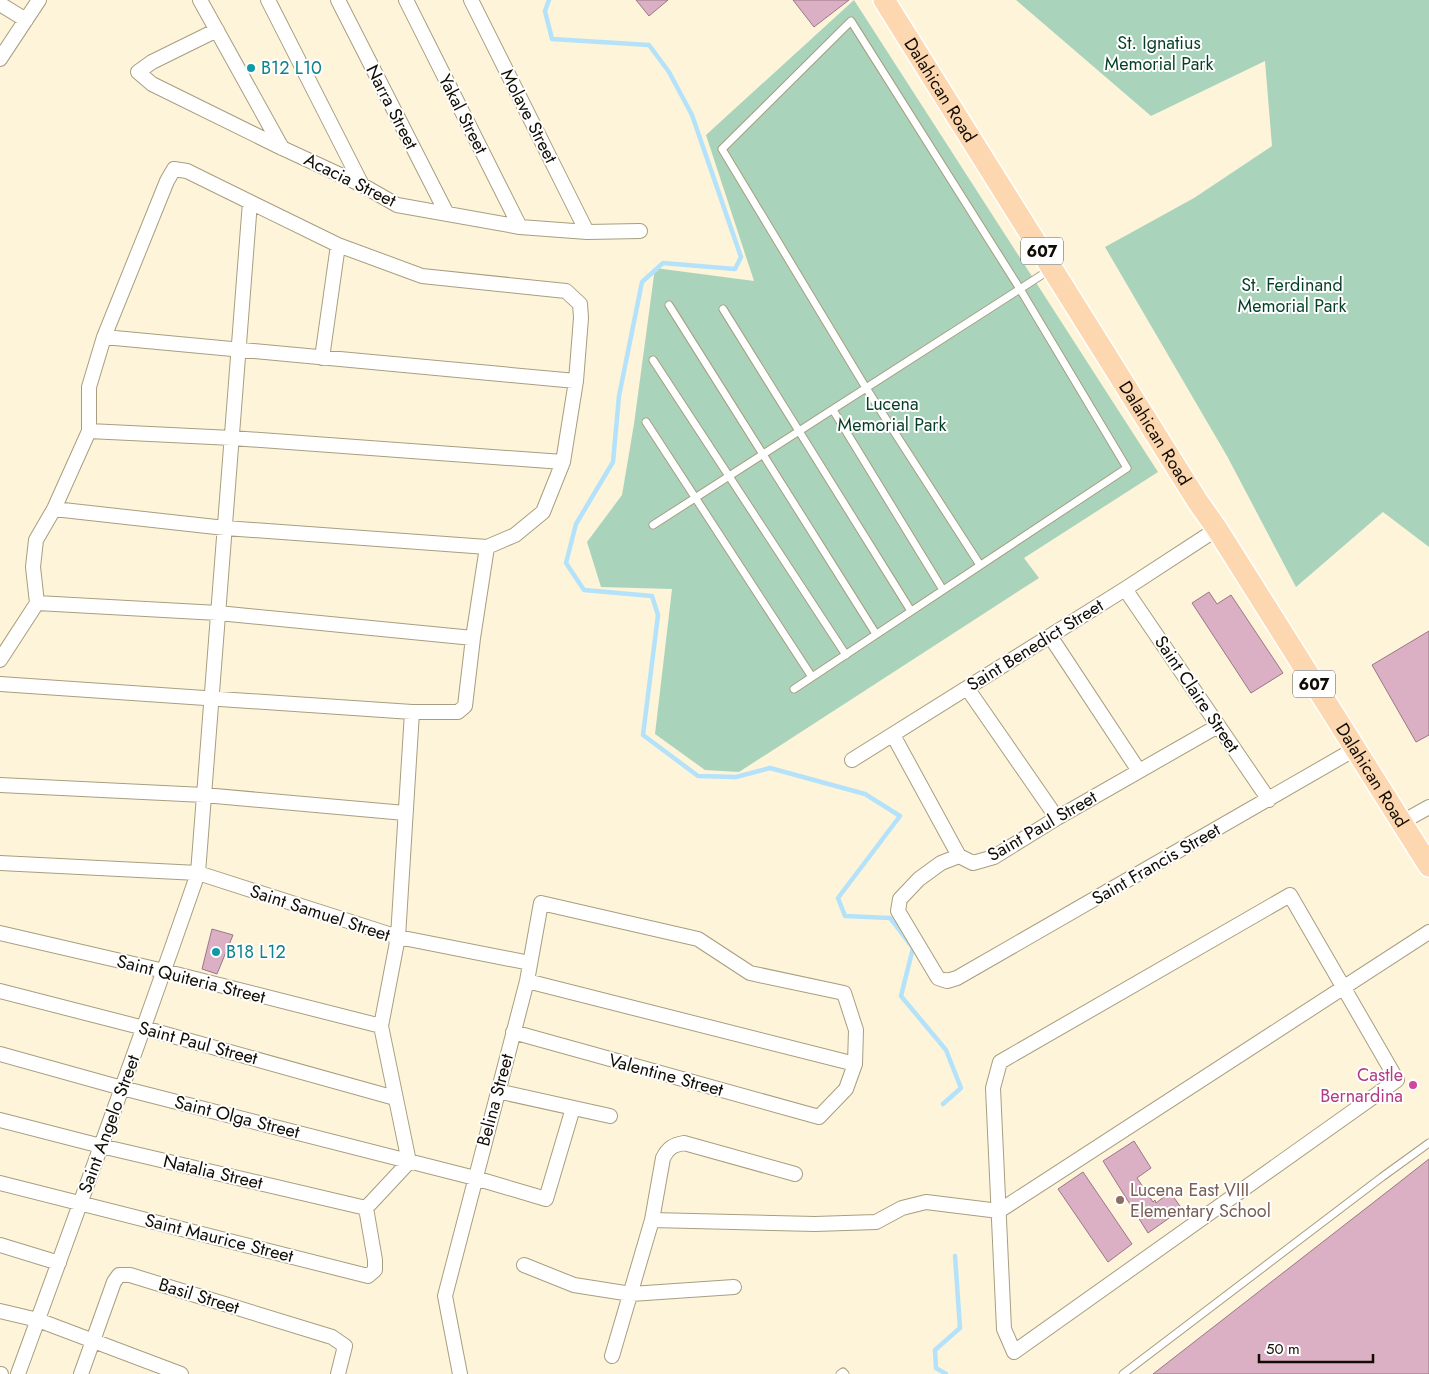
<svg xmlns="http://www.w3.org/2000/svg" width="1429" height="1374" viewBox="0 0 1429 1374" font-family="Jost,sans-serif">
	<rect width="100%" height="100%" fill="#fdf4da"/>
	<path fill="#aad3bb" d="M854 0 1158 472 1024 558 1039 578 739 772 705 770 655 734 672 589 601 587 587 542 622 495 634 424 655 268 754 281 706 135Z
		M1016 0H1429V547L1383 512 1296 587 1227 456 1105 247 1194 198 1272 146 1265 61 1151 116Z"/>
	<g fill="none" stroke-linecap="round" stroke-linejoin="round">
		<path stroke="#b4e2fa" stroke-width="4.5" d="M549 0 545 11 552 39 649 45 669 72 692 115 741 257 735 269 663 263 642 282 619 396 613 462 576 524 566 563 584 590 652 596 658 615 643 735 698 776 736 777 770 768 865 794 900 816 838 898 845 916 890 918 913 948 901 996 946 1050 961 1088 943 1104
			M946 1374 936 1368 935 1350 960 1328 955 1256"/>
	</g>
	<path fill="#dcb0c4" stroke="#987886" d="M636 0H668L649 16Z
		M793 0H849L814 27Z
		M1209 592 1217 604 1231 595 1283 673 1251 693 1192 603Z
		M1429 631V735L1416 742 1372 665Z
		M212 929 233 935 217 974 202 969Z
		M1134 1141 1151 1168 1137 1178 1153 1202 1155 1200 1156 1203 1170 1192 1182 1209 1148 1233 1103 1161Z
		M1429 1159V1374H1153L1392 1188Z
		M1083 1172 1132 1244 1108 1262 1058 1189Z"/>
	<g fill="none" stroke-linecap="round" stroke-linejoin="round">
		<defs>
			<path id="service" d="M669 305 876 634
				M723 309 911 611
				M653 360 846 655
				M833 410 943 590
				M646 422 812 677
				M653 525 1051 269
				M794 689 1127 468 1020 289 851 21 722 149 866 388 980 565
				M840 1374 843 1372 845 1374
				M1123 1374 1382 1177 1429 1143"/>
			<path id="minor" d="M200 0 282 148
				M268 0 362 185
				M338 0 447 214
				M406 0 520 227
				M471 0 587 232
				M0 4 26 20
				M217 30 152 62 138 72 152 84 282 148 362 185 397 205 520 227 587 232 640 231
				M0 59 39 0
				M104 337 576 381
				M322 358 338 245
				M89 431 232 438 563 462
				M54 509 225 528 487 547
				M1125 589 1269 800
				M37 603 218 613 473 638
				M1050 636 1139 771
				M0 660 37 603 33 567 36 540 54 509 89 431V387L104 337 167 181 174 169 187 171 250 202
				M0 684 412 712
				M967 688 1057 818
				M893 735 959 856 973 863 994 857 1057 818 1218 726
				M852 760 1125 589 1217 529
				M0 785 204 795 405 813
				M1402 822 1429 807
				M959 856 941 863 919 879 900 899 898 911 938 978 947 981 957 978 1355 749
				M0 863 198 873 398 937 530 963
				M1290 895 1397 1080 1014 1352 1004 1329 993 1088 1000 1062Z
				M0 933 164 971 381 1026
				M527 981 855 1064
				M0 991 144 1028 395 1098
				M0 1054 122 1088 475 1178 546 1199 573 1108
				M497 1091 610 1116
				M0 1120 101 1146 366 1208 409 1162 381 1026 398 937 412 712H458L465 706 473 638 487 547 515 535 543 512 563 462 576 381 581 318 580 304 566 291 422 276 338 245 250 202 198 873C140 1041 79 1207 18 1374
				M0 1183 368 1276 375 1270V1260L366 1208
				M652 1220 815 1224 876 1222 902 1208 926 1202 999 1211 1429 932
				M0 1245 59 1263
				M524 1265 574 1285 631 1294 734 1287
				M0 1311 38 1320 181 1374
				M612 1356 652 1220 663 1158C668 1148 673 1145 684 1143L795 1174
				M0 1374H1
				M81 1374 114 1282 119 1275H130L332 1337 345 1346 338 1374
				M460 1374 445 1296 527 981 541 903 698 939 750 973 844 993 856 1030 855 1064 846 1089 819 1117 513 1032"/>
			<g id="primary">
				<path id="s1" d="M884 0 1198 502 1217 529 1429 866"/>
			</g>
		</defs>
		<use href="#service" stroke="#a89e7f" stroke-width="9"/>
		<use href="#minor" stroke="#a89e7f" stroke-width="16"/>
		<use href="#primary" stroke="#fff" stroke-width="24"/>
		<use href="#service" stroke="#fff" stroke-width="7"/>
		<use href="#minor" stroke="#fff" stroke-width="14"/>
		<use href="#primary" stroke="#fdd7b0" stroke-width="21"/>
	</g>
	<g fill="#0f9aa8" stroke="#fff" stroke-width="2">
		<circle cx="251" cy="68" r="5"/>
		<circle cx="216" cy="952" r="5"/>
	</g>
	<circle fill="#d1479c" stroke="#fff" stroke-width="2" cx="1413" cy="1085" r="5"/>
	<circle fill="#8d6e63" stroke="#fff" stroke-width="2" cx="1120" cy="1200" r="5"/>
	<g text-anchor="middle" stroke-width="4" stroke-linejoin="round" paint-order="stroke">
		<g fill="#fff" stroke="#58564f" stroke-width="1">
			<rect x="1021" y="237.5" width="42" height="27" rx="4"/>
			<rect x="1293" y="670.5" width="42" height="27" rx="4"/>
		</g>
		<g font-size="16" font-weight="bold" fill="#110d04">
			<text x="1042" y="257">607</text>
			<text x="1314" y="690">607</text>
		</g>
		<g font-size="18" fill="#063f27" stroke="#fff">
			<text x="1159" y="49">St. Ignatius<tspan x="1159" dy="21">Memorial Park</tspan></text>
			<text x="1292" y="291">St. Ferdinand<tspan x="1292" dy="21">Memorial Park</tspan></text>
			<text x="892" y="410">Lucena<tspan x="892" dy="21">Memorial Park</tspan></text>
		</g>
		<g font-size="18" fill="#0d838f" stroke="#fff" text-anchor="start">
			<text x="261" y="74">B12 L10</text>
			<text x="226" y="958">B18 L12</text>
		</g>
		<g font-size="18" fill="#110d04" stroke="#fff">
			<text dy="6" stroke="none"><textPath href="#s1" startOffset="106">Dalahican Road</textPath></text>
			<text transform="translate(392 107) rotate(63)" y="6">Narra Street</text>
			<text transform="translate(463 114) rotate(63)" y="6">Yakal Street</text>
			<text transform="translate(529 116) rotate(63)" y="6">Molave Street</text>
			<text transform="translate(350 180) rotate(26)" y="6">Acacia Street</text>
			<text dy="6" stroke="none"><textPath href="#s1" startOffset="511">Dalahican Road</textPath></text>
			<text transform="translate(1035 645) rotate(-32)" y="6">Saint Benedict Street</text>
			<text transform="translate(1197 694) rotate(56)" y="6">Saint Claire Street</text>
			<text dy="6" stroke="none"><textPath href="#s1" startOffset="916">Dalahican Road</textPath></text>
			<text transform="translate(1042 826) rotate(-30)" y="6">Saint Paul Street</text>
			<text transform="translate(1156 864) rotate(-30)" y="6">Saint Francis Street</text>
			<text transform="translate(320 913) rotate(18)" y="6">Saint Samuel Street</text>
			<text transform="translate(191 979) rotate(14)" y="6">Saint Quiteria Street</text>
			<text transform="translate(198 1043) rotate(15)" y="6">Saint Paul Street</text>
			<text transform="translate(666 1075) rotate(15)" y="6">Valentine Street</text>
			<text transform="translate(495 1100) rotate(-75)" y="6">Belina Street</text>
			<text transform="translate(237 1117) rotate(14)" y="6">Saint Olga Street</text>
			<text transform="translate(109 1124) rotate(-70)" y="6">Saint Angelo Street</text>
			<text transform="translate(213 1172) rotate(13)" y="6">Natalia Street</text>
			<text transform="translate(219 1238) rotate(14)" y="6">Saint Maurice Street</text>
			<text transform="translate(199 1296) rotate(17)" y="6">Basil Street</text>
		</g>
		<g font-size="18" fill="#b23c85" stroke="#fff" text-anchor="end">
			<text x="1403" y="1081">Castle<tspan x="1403" dy="21">Bernardina</tspan></text>
		</g>
		<g font-size="18" fill="#785e54" stroke="#fff" text-anchor="start">
			<text x="1130" y="1196">Lucena East VIII<tspan x="1130" dy="21">Elementary School</tspan></text>
		</g>
	</g>
	<path d="M1259 1354v8h114v-8" fill="none" stroke="#110d04" stroke-width="2.5"/>
	<text x="1266" y="1354" font-size="15" fill="#110d04" stroke="#ffffff" stroke-width="4" paint-order="stroke">50 m</text>
</svg>
